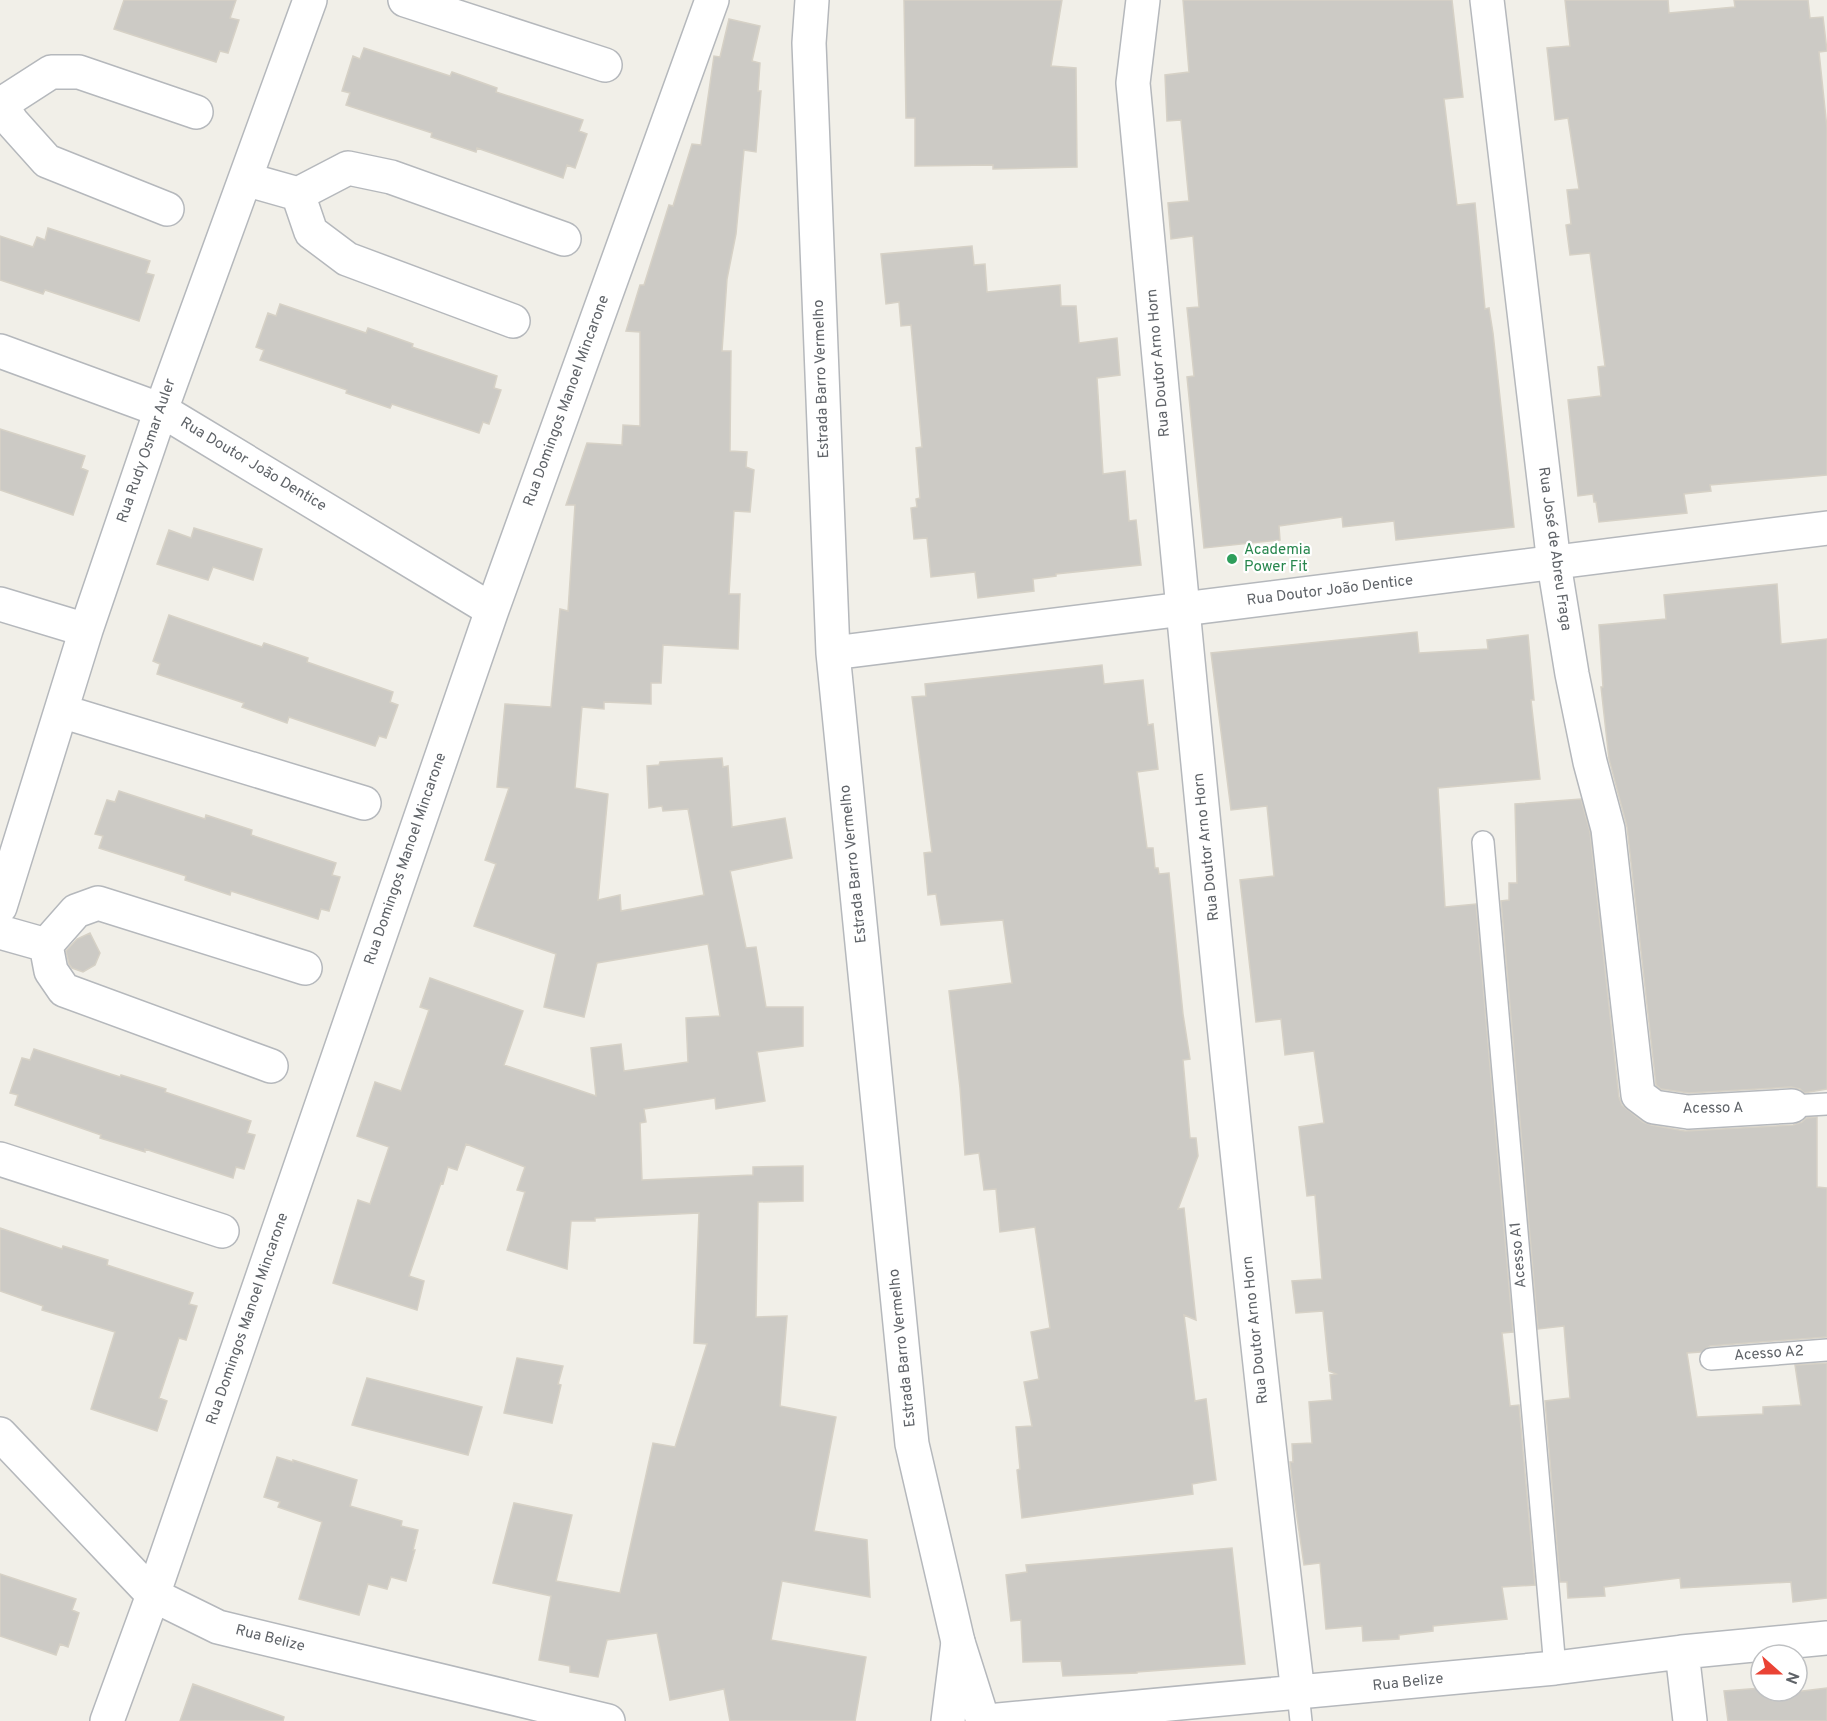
<svg xmlns="http://www.w3.org/2000/svg" width="1827" height="1721" viewBox="0 0 1827 1721" font-family="Overpass,sans-serif">
<style>
.building{fill:#cccac5;stroke:#d6d1c6;stroke-width:1.5}
.lines{fill:none;stroke-linecap:round;stroke-linejoin:round}
.service-casing{stroke:#b5b8bc;stroke-width:24}
.minor-casing{stroke:#b5b8bc;stroke-width:36}
.tertiary-casing{stroke:#b5b8bc;stroke-width:36}
.service{stroke:#fff;stroke-width:21}
.minor{stroke:#fff;stroke-width:33}
.tertiary{stroke:#fff;stroke-width:33}
.leisure-dot{fill:#2e9e5b;stroke:#fff;stroke-width:2}
.labels{text-anchor:middle;dominant-baseline:central;stroke-width:4.5;stroke-linejoin:round;paint-order:stroke}
.street-label{font-size:15px;fill:#5f6368;stroke:#fff}
.leisure-label{font-size:15px;fill:#27864d;stroke:#fff;text-anchor:start}
</style>
<rect width="100%" height="100%" fill="#f1efe8"/>
<path class="building" d="M 124,0 L 236,0 L 230,18 L 239,20 L 228,53 L 220,51 L 216,62 L 114,29 Z
M 904,0 L 1062,0 L 1051,66 L 1076,68 L 1077,167 L 993,169 L 993,165 L 915,166 L 915,118 L 906,118 Z
M 1183,0 L 1452,0 L 1463,97 L 1444,99 L 1457,205 L 1475,203 L 1485,309 L 1489,308 L 1493,333 L 1514,527 L 1396,540 L 1394,521 L 1343,527 L 1342,517 L 1279,526 L 1280,540 L 1204,548 L 1187,377 L 1194,376 L 1187,308 L 1199,307 L 1193,236 L 1171,239 L 1168,203 L 1189,201 L 1181,120 L 1167,121 L 1165,75 L 1189,72 Z
M 1565,0 L 1668,0 L 1669,13 L 1735,7 L 1734,0 L 1808,0 L 1810,18 L 1823,17 L 1827,51 L 1819,52 L 1827,128 L 1827,475 L 1710,485 L 1711,491 L 1684,494 L 1687,513 L 1599,522 L 1596,502 L 1594,502 L 1593,494 L 1578,496 L 1568,400 L 1601,396 L 1598,367 L 1605,366 L 1590,253 L 1570,255 L 1566,225 L 1571,224 L 1567,190 L 1579,189 L 1568,118 L 1555,120 L 1547,48 L 1570,46 Z
M 729,19 L 760,26 L 752,61 L 760,63 L 758,91 L 761,91 L 756,152 L 744,150 L 736,234 L 727,279 L 722,351 L 731,351 L 730,451 L 747,452 L 746,467 L 754,470 L 750,512 L 734,511 L 729,594 L 740,594 L 738,649 L 663,645 L 661,683 L 651,683 L 651,704 L 604,702 L 604,709 L 582,707 L 575,788 L 608,794 L 598,900 L 620,895 L 621,911 L 704,895 L 688,809 L 663,811 L 662,806 L 649,808 L 647,766 L 659,765 L 660,762 L 722,758 L 723,767 L 728,766 L 732,827 L 785,818 L 792,858 L 730,871 L 746,948 L 756,947 L 766,1007 L 803,1007 L 803,1046 L 757,1052 L 765,1101 L 716,1109 L 715,1098 L 644,1109 L 646,1122 L 640,1123 L 642,1180 L 753,1175 L 753,1167 L 803,1166 L 803,1201 L 758,1202 L 756,1317 L 787,1316 L 780,1406 L 836,1417 L 814,1531 L 867,1540 L 870,1597 L 782,1581 L 771,1640 L 866,1657 L 855,1721 L 730,1721 L 724,1689 L 670,1700 L 657,1633 L 607,1640 L 598,1677 L 570,1672 L 570,1666 L 539,1660 L 551,1596 L 493,1583 L 514,1503 L 572,1515 L 556,1581 L 620,1593 L 653,1443 L 675,1447 L 707,1344 L 694,1343 L 699,1213 L 595,1218 L 595,1221 L 571,1221 L 567,1269 L 507,1250 L 525,1192 L 517,1190 L 525,1167 L 466,1144 L 457,1170 L 448,1167 L 443,1184 L 441,1183 L 409,1276 L 424,1281 L 417,1310 L 333,1283 L 358,1200 L 370,1204 L 389,1147 L 357,1136 L 375,1082 L 401,1091 L 429,1010 L 420,1007 L 430,978 L 523,1011 L 504,1065 L 596,1096 L 591,1048 L 621,1044 L 624,1071 L 688,1062 L 686,1018 L 720,1016 L 708,944 L 597,963 L 584,1017 L 544,1007 L 556,954 L 474,926 L 496,864 L 485,860 L 509,788 L 497,787 L 505,704 L 551,707 L 560,609 L 568,611 L 575,505 L 566,505 L 587,443 L 622,445 L 623,425 L 640,426 L 640,332 L 626,331 L 640,285 L 644,285 L 669,205 L 673,206 L 692,144 L 701,145 L 714,56 L 720,57 Z
M 364,48 L 450,76 L 452,72 L 497,88 L 496,92 L 583,120 L 579,131 L 587,134 L 575,168 L 567,165 L 563,178 L 477,148 L 476,152 L 431,137 L 432,133 L 346,105 L 350,93 L 342,91 L 353,56 L 360,59 Z
M 48,228 L 150,261 L 146,273 L 154,275 L 139,321 L 45,290 L 43,294 L 0,280 L 0,236 L 33,247 L 37,237 L 45,240 Z
M 972,246 L 974,265 L 985,264 L 987,292 L 1060,285 L 1061,306 L 1076,306 L 1079,343 L 1117,338 L 1120,375 L 1097,378 L 1103,474 L 1125,471 L 1129,521 L 1136,520 L 1141,565 L 1056,574 L 1056,576 L 1033,579 L 1034,591 L 978,598 L 975,572 L 931,577 L 927,538 L 914,539 L 911,508 L 917,507 L 916,499 L 920,498 L 916,448 L 922,447 L 911,325 L 901,326 L 899,302 L 886,304 L 881,254 Z
M 280,304 L 366,333 L 368,328 L 413,344 L 412,347 L 497,376 L 494,388 L 501,390 L 489,424 L 483,422 L 479,433 L 392,404 L 390,408 L 346,393 L 347,390 L 260,360 L 264,350 L 256,347 L 268,313 L 276,316 Z
M 0,429 L 85,456 L 81,468 L 88,471 L 73,515 L 0,490 Z
M 194,528 L 262,549 L 253,580 L 213,567 L 208,580 L 157,564 L 169,530 L 191,538 Z
M 1777,584 L 1781,644 L 1827,639 L 1827,1089 L 1804,1093 L 1800,1089 L 1791,1087 L 1689,1093 L 1661,1089 L 1656,1085 L 1627,827 L 1609,759 L 1601,687 L 1603,687 L 1599,625 L 1666,619 L 1664,595 Z
M 169,615 L 262,647 L 264,643 L 308,658 L 307,662 L 393,692 L 390,702 L 398,705 L 386,738 L 379,736 L 375,746 L 289,717 L 287,723 L 242,707 L 244,703 L 157,674 L 160,664 L 153,661 Z
M 1417,632 L 1419,653 L 1488,649 L 1487,640 L 1528,635 L 1534,700 L 1531,700 L 1540,779 L 1438,788 L 1445,907 L 1476,904 L 1513,1332 L 1502,1333 L 1510,1406 L 1519,1405 L 1535,1585 L 1502,1587 L 1507,1619 L 1433,1626 L 1433,1631 L 1399,1635 L 1399,1639 L 1363,1641 L 1362,1626 L 1326,1629 L 1320,1563 L 1304,1565 L 1294,1497 L 1290,1462 L 1293,1462 L 1292,1444 L 1312,1443 L 1309,1402 L 1332,1400 L 1330,1375 L 1336,1374 L 1329,1371 L 1323,1311 L 1296,1313 L 1292,1281 L 1322,1279 L 1315,1195 L 1307,1196 L 1299,1127 L 1324,1123 L 1314,1051 L 1285,1055 L 1281,1019 L 1256,1022 L 1240,880 L 1274,876 L 1267,806 L 1231,810 L 1211,653 Z
M 1102,665 L 1104,684 L 1143,680 L 1148,725 L 1153,724 L 1158,769 L 1137,772 L 1147,848 L 1153,848 L 1155,868 L 1158,868 L 1159,874 L 1169,873 L 1183,1014 L 1190,1059 L 1183,1060 L 1190,1138 L 1196,1138 L 1198,1156 L 1178,1209 L 1184,1208 L 1196,1320 L 1184,1315 L 1195,1401 L 1206,1399 L 1216,1480 L 1192,1484 L 1193,1494 L 1022,1518 L 1017,1470 L 1020,1469 L 1016,1427 L 1032,1426 L 1024,1382 L 1039,1379 L 1031,1332 L 1050,1328 L 1035,1227 L 1000,1232 L 996,1189 L 984,1190 L 979,1153 L 965,1155 L 960,1088 L 949,991 L 1012,983 L 1003,920 L 941,925 L 936,894 L 928,895 L 924,853 L 932,852 L 912,697 L 926,696 L 925,684 Z
M 119,791 L 205,819 L 206,815 L 252,830 L 251,835 L 336,863 L 332,875 L 340,877 L 329,911 L 321,909 L 318,919 L 231,891 L 230,895 L 185,880 L 186,876 L 99,848 L 103,836 L 95,834 L 107,800 L 115,802 Z
M 1581,799 L 1590,832 L 1619,1097 L 1622,1105 L 1643,1122 L 1651,1125 L 1685,1131 L 1793,1125 L 1802,1122 L 1806,1118 L 1817,1117 L 1817,1187 L 1827,1188 L 1827,1337 L 1710,1346 L 1701,1352 L 1687,1353 L 1697,1417 L 1763,1414 L 1763,1407 L 1801,1405 L 1795,1365 L 1827,1363 L 1827,1598 L 1793,1602 L 1791,1582 L 1681,1588 L 1680,1578 L 1604,1587 L 1605,1596 L 1568,1598 L 1567,1582 L 1560,1582 L 1545,1401 L 1570,1398 L 1564,1326 L 1538,1329 L 1501,901 L 1509,900 L 1509,883 L 1517,883 L 1515,804 Z
M 90,933 L 100,953 L 95,965 L 83,972 L 72,968 L 69,964 L 66,951 L 77,939 Z
M 34,1049 L 120,1077 L 121,1075 L 166,1089 L 165,1092 L 251,1121 L 247,1133 L 255,1135 L 244,1169 L 236,1167 L 233,1178 L 145,1149 L 145,1152 L 100,1138 L 101,1135 L 15,1105 L 18,1095 L 10,1093 L 22,1058 L 30,1060 Z
M 0,1228 L 62,1249 L 63,1246 L 108,1260 L 107,1265 L 193,1293 L 189,1304 L 197,1306 L 186,1340 L 179,1338 L 159,1398 L 167,1401 L 157,1431 L 91,1409 L 115,1332 L 42,1310 L 43,1306 L 0,1291 Z
M 517,1358 L 563,1366 L 558,1384 L 561,1385 L 552,1423 L 504,1413 Z
M 367,1378 L 482,1407 L 468,1455 L 352,1425 Z
M 277,1457 L 293,1462 L 293,1460 L 357,1480 L 350,1506 L 402,1521 L 401,1526 L 418,1530 L 413,1550 L 415,1550 L 406,1581 L 391,1577 L 387,1589 L 368,1584 L 359,1615 L 299,1599 L 322,1522 L 278,1507 L 280,1502 L 264,1497 Z
M 1232,1548 L 1245,1664 L 1137,1672 L 1137,1673 L 1063,1676 L 1061,1661 L 1023,1662 L 1021,1620 L 1011,1621 L 1006,1575 L 1027,1572 L 1026,1565 Z
M 0,1574 L 76,1599 L 72,1610 L 79,1613 L 68,1647 L 60,1644 L 56,1655 L 0,1636 Z
M 193,1684 L 284,1717 L 283,1721 L 180,1721 Z
M 1761,1688 L 1761,1691 L 1794,1692 L 1827,1688 L 1827,1721 L 1728,1721 L 1724,1691 Z"/>
<g class="lines">
<g class="service-casing">
<path id="service" d="M 1483,842 L 1555,1668
M 1792,1106 L 1827,1104
M 1711,1359 L 1827,1350
M 1298,1693 L 1301,1721"/>
</g>
<g class="minor-casing">
<path id="minor" d="M 405,0 L 605,65
M 1143,0 L 1133,83 C 1184,620 1233,1158 1298,1693
M 1487,0 L 1554,564 L 1572,674 L 1590,762 L 1608,829 L 1638,1095 L 1654,1107 L 1688,1112 L 1792,1106
M 0,105 L 51,72 L 79,72 L 196,112
M 1,105 L 12,122 L 47,161 L 167,209
M 245,179 L 298,194 L 348,168 L 391,177 L 564,239
M 298,194 L 311,232 L 347,259 L 513,321
M 0,351 L 161,410 L 492,610
M 0,604 L 86,630
M 61,711 L 364,803
M 0,907 L 86,630 L 161,410 L 310,0
M 0,932 L 46,945 L 51,971 L 64,990 L 271,1066
M 46,945 L 76,911 L 98,903 L 305,968
M 0,1159 L 222,1231
M 0,1434 L 153,1595 L 218,1627 L 608,1721
M 1682,1652 L 1690,1721
M 107,1721 L 153,1595 L 492,610 L 712,0
M 948,1721 L 958,1642
M 988,1721 L 1555,1668 L 1682,1652 L 1827,1638"/>
</g>
<g class="tertiary-casing">
<path id="tertiary" d="M 812,0 L 809,43 L 833,653 L 912,1444 L 958,1642 L 983,1721
M 833,653 L 1827,528"/>
</g>
<use href="#service" class="service"/>
<use href="#minor" class="minor"/>
<use href="#tertiary" class="tertiary"/>
</g>
<circle class="leisure-dot" cx="1232" cy="559" r="6"/>
<g class="labels">
<g class="street-label">
<text transform="translate(1159 363) rotate(-95)">Rua Doutor Arno Horn</text>
<text transform="translate(822 379) rotate(-92)">Estrada Barro Vermelho</text>
<text transform="translate(567 401) rotate(-70)">Rua Domingos Manoel Mincarone</text>
<text transform="translate(147 451) rotate(-71)">Rua Rudy Osmar Auler</text>
<text transform="translate(253 465) rotate(31)">Rua Doutor João Dentice</text>
<text transform="translate(1554 549) rotate(82)">Rua José de Abreu Fraga</text>
<text transform="translate(1330 591) rotate(-7)">Rua Doutor João Dentice</text>
<text transform="translate(1207 847) rotate(-96)">Rua Doutor Arno Horn</text>
<text transform="translate(406 859) rotate(-71)">Rua Domingos Manoel Mincarone</text>
<text transform="translate(854 864) rotate(-96)">Estrada Barro Vermelho</text>
<text transform="translate(1713 1109) rotate(-1)">Acesso A</text>
<text transform="translate(1519 1255) rotate(-95)">Acesso A1</text>
<text transform="translate(248 1319) rotate(-71)">Rua Domingos Manoel Mincarone</text>
<text transform="translate(1256 1330) rotate(-96)">Rua Doutor Arno Horn</text>
<text transform="translate(903 1348) rotate(-96)">Estrada Barro Vermelho</text>
<text transform="translate(1769 1354) rotate(-4)">Acesso A2</text>
<text transform="translate(270 1639) rotate(14)">Rua Belize</text>
<text transform="translate(1408 1683) rotate(-6)">Rua Belize</text>
</g>
<g class="leisure-label">
<text x="1244" y="550">Academia<tspan x="1244" dy="17">Power Fit</tspan></text>
</g>
</g>
<g transform="translate(1779 1673) rotate(111)"><circle r="28" fill="#ffffff" stroke="#bfc1c3" stroke-width="1.5"/>
<path d="M0-4.5L10 22L0 15L-10 22Z" fill="#ea4335"/>
<text y="-9" font-size="16" font-weight="bold" text-anchor="middle" fill="#5f6368">N</text>
</g>
</svg>
